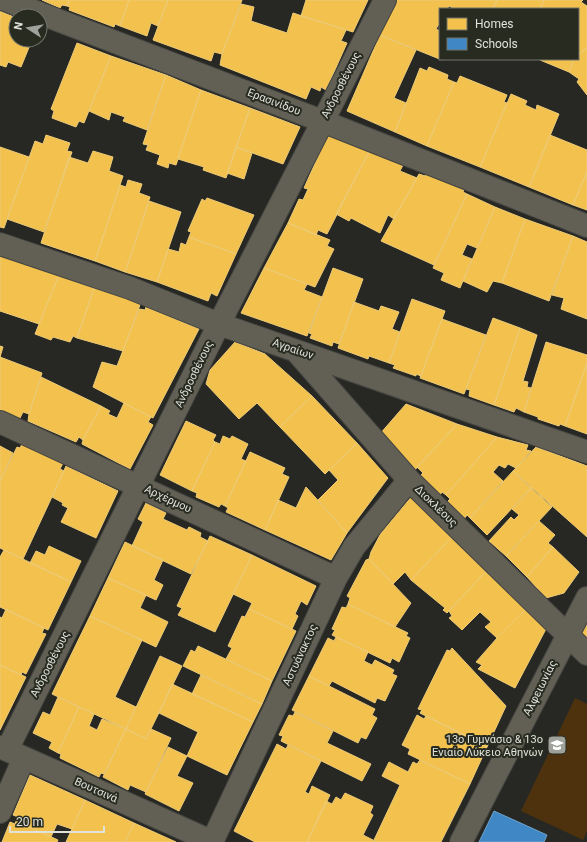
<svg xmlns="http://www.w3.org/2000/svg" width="587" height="842" viewBox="0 0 587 842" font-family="Roboto,sans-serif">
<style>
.green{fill:#4e320e}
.homes{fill:#f2c14e;stroke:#edcb78}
.schools{fill:#3f88c5;stroke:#6fa3cc}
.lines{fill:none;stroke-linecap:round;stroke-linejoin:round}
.minor-casing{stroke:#444541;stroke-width:24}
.minor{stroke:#625f54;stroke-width:22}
.labels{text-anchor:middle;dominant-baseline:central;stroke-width:4;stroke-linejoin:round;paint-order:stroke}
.street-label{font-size:11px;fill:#e0e2db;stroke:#282b20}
.poi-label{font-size:11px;fill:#e0e2db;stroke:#282b20;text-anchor:end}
</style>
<rect width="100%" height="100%" fill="#272823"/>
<path class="green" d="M 575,698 L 587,704 L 587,831 L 583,840 L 521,811 Z"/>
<path class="homes" d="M 42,0 L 69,0 L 67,6 L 62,5 L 60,8 Z
M 69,0 L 129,0 L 120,26 L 115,24 L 114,27 L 69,10 L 70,7 L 67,6 Z
M 129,0 L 168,0 L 158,26 L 151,23 L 147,36 L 120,26 Z
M 168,0 L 242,0 L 222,54 L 214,52 L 211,61 L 153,40 Z
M 306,0 L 368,0 L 353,32 L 301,16 Z
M 397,0 L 497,0 L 493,9 L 455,9 L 449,6 L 447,9 L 440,9 L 440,22 L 436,29 L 440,31 L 440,59 L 442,59 L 442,60 L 380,35 Z
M 497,0 L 544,0 L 540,9 L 493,9 Z
M 544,0 L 583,0 L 581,2 L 587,6 L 587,47 L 578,55 L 578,9 L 540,9 Z
M 241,4 L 254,7 L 251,21 L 287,33 L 293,13 L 346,30 L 341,41 L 347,43 L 326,90 L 321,87 L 320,91 L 311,87 L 306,99 L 220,65 L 222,54 Z
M 0,11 L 16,18 L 16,40 L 32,40 L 21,67 L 8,62 L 6,67 L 0,65 Z
M 380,35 L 416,50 L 394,98 L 406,103 L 395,132 L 347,111 Z
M 77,43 L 111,56 L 84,123 L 79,121 L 76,127 L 52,118 L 54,111 L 51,109 Z
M 587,47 L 587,95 L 577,82 L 579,79 L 569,72 L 574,59 L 578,59 L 578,55 Z
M 111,56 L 166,75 L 147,130 L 123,121 L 125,117 L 111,112 L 109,120 L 89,111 Z
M 541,59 L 574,59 L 569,72 L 540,60 Z
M 429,67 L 448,75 L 447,79 L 454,82 L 427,146 L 395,132 L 420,68 L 427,71 Z
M 166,75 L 201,90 L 176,165 L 169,163 L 168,168 L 157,164 L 160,155 L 146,150 L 148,145 L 143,144 Z
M 460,76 L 507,95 L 504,102 L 507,103 L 480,167 L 427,146 L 454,82 L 457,83 Z
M 201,90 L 250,108 L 226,178 L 203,170 L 204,167 L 178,159 Z
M 511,94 L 527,101 L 525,105 L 536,110 L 537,105 L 559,114 L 529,187 L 480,167 Z
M 250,108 L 300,127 L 283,164 L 236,147 Z
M 328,134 L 370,150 L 327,234 L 318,230 L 316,235 L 288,223 L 299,199 L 303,200 L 308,189 L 304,188 Z
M 46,135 L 70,143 L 67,151 L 72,152 L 44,232 L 7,219 L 35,141 L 43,144 Z
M 550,135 L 587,150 L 587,172 L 573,205 L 529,187 Z
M 0,147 L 29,157 L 4,228 L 0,227 Z
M 236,147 L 252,153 L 244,179 L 227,173 Z
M 370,150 L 403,165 L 400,171 L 417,178 L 394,219 L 388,215 L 380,233 L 351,218 L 349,221 L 336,214 Z
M 93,151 L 113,157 L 109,171 L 123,176 L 95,261 L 41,243 L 69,157 L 88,163 Z
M 587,172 L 587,210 L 573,205 Z
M 426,173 L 464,189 L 463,192 L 467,194 L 434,265 L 381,241 L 419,174 L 425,176 Z
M 128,180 L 142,184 L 139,193 L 150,197 L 125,272 L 95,261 L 120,185 L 126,187 Z
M 467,194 L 495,207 L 477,248 L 467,244 L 462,255 L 472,259 L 460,288 L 441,280 L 444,273 L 433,268 Z
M 207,198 L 254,215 L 236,254 L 189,237 L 191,232 L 188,231 L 202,199 L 205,201 Z
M 149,201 L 181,212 L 157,282 L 125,272 Z
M 495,207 L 525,219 L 502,283 L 493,281 L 487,292 L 463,281 Z
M 525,219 L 573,236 L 549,301 L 502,283 Z
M 288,223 L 330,240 L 327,246 L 334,249 L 315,287 L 264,268 Z
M 573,236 L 587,242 L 587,319 L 561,309 L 564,298 L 552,295 Z
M 189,237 L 236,254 L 217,296 L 211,293 L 208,301 L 157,282 L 168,249 L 179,252 L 181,243 L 186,245 Z
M 0,254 L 59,275 L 39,324 L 0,311 Z
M 264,268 L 307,284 L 304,290 L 322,297 L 307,336 L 241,313 Z
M 333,268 L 363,279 L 339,344 L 333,342 L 332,346 L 310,338 L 312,334 L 309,333 Z
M 59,275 L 94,288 L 77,338 L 73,336 L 70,342 L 53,337 L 51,340 L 35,334 Z
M 94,288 L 141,302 L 123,351 L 77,338 Z
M 412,299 L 445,311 L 421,376 L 416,374 L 416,376 L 393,368 L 395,365 L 389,363 Z
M 354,302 L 379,311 L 381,306 L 399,312 L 392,329 L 400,332 L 389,363 L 369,356 L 368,359 L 338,348 Z
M 146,307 L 199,329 L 153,418 L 93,387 L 102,362 L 117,366 L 139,309 L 145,310 Z
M 493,318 L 520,328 L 494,405 L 469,396 L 470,390 L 466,389 Z
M 442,319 L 486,335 L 464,394 L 420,378 Z
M 520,328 L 537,335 L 523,381 L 528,382 L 527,387 L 531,388 L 524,412 L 516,408 L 514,412 L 494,405 Z
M 235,342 L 265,354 L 312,396 L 280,427 L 257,403 L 239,419 L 206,384 L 210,370 Z
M 546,342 L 587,355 L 587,363 L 565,426 L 560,424 L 559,426 L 538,419 L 538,417 L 524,412 Z
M 0,346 L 3,347 L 0,357 Z
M 0,357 L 42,373 L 29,414 L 23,412 L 20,418 L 0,411 Z
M 587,363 L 587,434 L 565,426 Z
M 41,377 L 101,406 L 83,440 L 79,437 L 76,442 L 28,421 L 29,414 Z
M 312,396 L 357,443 L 325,474 L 280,427 Z
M 124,403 L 151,417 L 148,422 L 153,425 L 130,469 L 82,444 L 83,440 L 101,406 L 110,411 L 108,414 L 117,418 Z
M 406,404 L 457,424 L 414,471 L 379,435 Z
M 186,421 L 216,435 L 213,440 L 215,442 L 192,491 L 160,475 Z
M 457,424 L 497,437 L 446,495 L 442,492 L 440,495 L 420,476 L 423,473 L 417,467 Z
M 223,436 L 230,439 L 232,436 L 248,444 L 241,459 L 246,461 L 225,506 L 221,504 L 219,507 L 196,497 L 197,493 L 192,491 L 215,442 L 220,444 Z
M 497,437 L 528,445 L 526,450 L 531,451 L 516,468 L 508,464 L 505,468 L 499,465 L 493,472 L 503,481 L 470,518 L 467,515 L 464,519 L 447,502 L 450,499 L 446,495 Z
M 357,443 L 388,478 L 347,533 L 318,500 L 338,480 L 329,470 Z
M 22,444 L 63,463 L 60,469 L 64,471 L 23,559 L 0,548 L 0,481 L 17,447 L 20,448 Z
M 0,446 L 13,453 L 0,481 Z
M 536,447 L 587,466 L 587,537 L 513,471 Z
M 250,452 L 285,468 L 282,474 L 289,477 L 265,530 L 226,512 L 228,508 L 225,506 Z
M 66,466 L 118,491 L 96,538 L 61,522 L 68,508 L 62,505 L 63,503 L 52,497 Z
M 513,471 L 531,488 L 487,535 L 470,518 Z
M 306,487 L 347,533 L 331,560 L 265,530 L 278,500 L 296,508 Z
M 531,488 L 552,507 L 506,556 L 489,541 L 511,517 L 514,520 L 519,515 L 512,509 Z
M 413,495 L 455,534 L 411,580 L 405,572 L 393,584 L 369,559 L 371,552 L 381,533 Z
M 146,503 L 166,513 L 163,519 L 187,530 L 189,527 L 201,533 L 200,537 L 208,541 L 191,574 L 132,546 L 143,522 L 138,519 Z
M 539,521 L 555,535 L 548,543 L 553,547 L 527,577 L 506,556 Z
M 455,534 L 489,568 L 447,613 L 443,610 L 445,608 L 411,580 Z
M 210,536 L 252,555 L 215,632 L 178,615 L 182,608 L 177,606 Z
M 125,542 L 163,560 L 154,580 L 163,585 L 156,600 L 108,578 Z
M 49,546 L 81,561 L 71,582 L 30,563 L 36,551 L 45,555 Z
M 553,547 L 579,572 L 564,593 L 546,598 L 527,577 Z
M 4,550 L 71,582 L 48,630 L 0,607 L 0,557 Z
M 252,555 L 316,586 L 307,605 L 301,601 L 295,614 L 298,616 L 292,629 L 249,609 L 252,603 L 233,594 Z
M 369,559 L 411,603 L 395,627 L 348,604 L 350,598 L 347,596 L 366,560 Z
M 489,568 L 527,608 L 497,638 L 485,627 L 491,622 L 480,612 L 462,630 L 449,618 L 452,616 L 449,611 Z
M 108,578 L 146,595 L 140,608 L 168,622 L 156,647 L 90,616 Z
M 348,604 L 408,633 L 406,636 L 410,638 L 399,662 L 392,658 L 390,663 L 332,635 L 335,630 L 332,629 L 342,607 L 346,608 Z
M 527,608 L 546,629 L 515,688 L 478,669 L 482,665 L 476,662 L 497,638 Z
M 6,609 L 44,628 L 42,633 L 46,634 L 26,674 L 22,672 L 21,675 L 0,665 L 0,617 L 2,618 Z
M 249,609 L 296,631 L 272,681 L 226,659 L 232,648 L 228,646 L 242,616 L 245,617 Z
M 587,612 L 587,639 L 577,630 Z
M 90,616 L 142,640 L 115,697 L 136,707 L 126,729 L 52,694 Z
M 336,637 L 368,652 L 364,661 L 372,665 L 375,660 L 394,670 L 392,674 L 397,676 L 385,701 L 377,698 L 375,703 L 332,681 L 329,686 L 309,676 L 328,638 L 334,641 Z
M 198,646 L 272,681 L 262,704 L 183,666 L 191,650 L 195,652 Z
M 452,648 L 506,706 L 487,747 L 420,713 L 422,710 L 418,709 L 447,650 L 450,651 Z
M 160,656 L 182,666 L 146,739 L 126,729 Z
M 0,665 L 26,677 L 0,730 Z
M 201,675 L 262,704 L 253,722 L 192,694 Z
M 309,676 L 375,709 L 372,715 L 377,718 L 366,739 L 361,737 L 358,743 L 292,710 Z
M 172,684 L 253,722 L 227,775 L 187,756 L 198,732 L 159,713 Z
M 58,697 L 79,707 L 58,753 L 49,748 L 52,742 L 33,733 L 43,712 L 50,715 Z
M 79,707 L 94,714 L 89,726 L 97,730 L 102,719 L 126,729 L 104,774 L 101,773 L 99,777 L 60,758 L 61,754 L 58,753 Z
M 295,712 L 333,731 L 327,743 L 371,764 L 362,781 L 281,741 L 283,736 L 279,735 L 289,715 L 293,716 Z
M 417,715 L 424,719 L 426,716 L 465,735 L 462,740 L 473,746 L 476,741 L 487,747 L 470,784 L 408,754 L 410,749 L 402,745 Z
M 126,729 L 146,739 L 151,729 L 171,738 L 146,792 L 130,785 L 128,790 L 103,777 Z
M 277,744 L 286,749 L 288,745 L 321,761 L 305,792 L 309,794 L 312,786 L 330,795 L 307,842 L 255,842 L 234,831 Z
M 168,747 L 187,756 L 177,776 L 193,783 L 179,811 L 145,794 Z
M 420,760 L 470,784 L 441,842 L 377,842 L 374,840 L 400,785 L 382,776 L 389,762 L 408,772 L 413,762 L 417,764 Z
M 30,775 L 85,800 L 72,829 L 57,824 L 51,837 L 16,821 L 18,817 L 13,815 Z
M 345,793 L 373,806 L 370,813 L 373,815 L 363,835 L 377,842 L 307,842 L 326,801 L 332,804 L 336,797 L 341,800 Z
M 85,800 L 134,823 L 125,842 L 66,842 Z
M 16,821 L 58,840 L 57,842 L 2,842 L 10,822 L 15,824 Z
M 134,823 L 176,842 L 125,842 Z"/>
<path class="schools" d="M 494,811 L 547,835 L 544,842 L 479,842 Z"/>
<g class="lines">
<g class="minor-casing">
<path id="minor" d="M 5,0 L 322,121 L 587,226
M 0,244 L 130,288 L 219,324 L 587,452
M 296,351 L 409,480 L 587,654
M 0,422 L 336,578
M 0,747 L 213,842
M 7,750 L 219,324 L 385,0
M 0,812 L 24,758
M 212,842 L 336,578 L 354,547 L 409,480
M 461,842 L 587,598"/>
</g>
<use href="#minor" class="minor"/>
</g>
<defs>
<g id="school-square" transform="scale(1)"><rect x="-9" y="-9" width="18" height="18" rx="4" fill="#9fa19b" stroke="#282b20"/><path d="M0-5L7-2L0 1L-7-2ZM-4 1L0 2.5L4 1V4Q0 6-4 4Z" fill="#fff"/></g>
</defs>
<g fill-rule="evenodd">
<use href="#school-square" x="557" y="745"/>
</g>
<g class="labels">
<g class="street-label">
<text transform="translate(341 85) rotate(-63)">Ανδροσθένους</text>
<text transform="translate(274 102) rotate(21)">Ερασινίδου</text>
<text transform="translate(293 349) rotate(19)">Αγραίων</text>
<text transform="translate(194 374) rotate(-64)">Ανδροσθένους</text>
<text transform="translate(168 499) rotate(25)">Αρχέρμου</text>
<text transform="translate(436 506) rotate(44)">Διοκλέους</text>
<text transform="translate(300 655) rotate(-65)">Αστυάνακτος</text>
<text transform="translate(50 664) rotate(-63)">Ανδροσθένους</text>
<text transform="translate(540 688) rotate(-63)">Αλφειωνίας</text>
<text transform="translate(96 790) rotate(24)">Βουτσινά</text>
</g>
<g class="poi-label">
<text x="543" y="739">13ο Γυμνάσιο &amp; 13ο<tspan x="543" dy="13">Ενιαίο Λύκειο Αθηνών</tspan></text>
</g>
</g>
<rect x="439" y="8" width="140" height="52" fill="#282b20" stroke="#72746b"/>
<rect x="447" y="18" width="20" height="12" fill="#f2c14e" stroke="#72746b"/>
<text x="475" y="28" font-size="12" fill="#e0e2db">Homes</text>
<rect x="447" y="38" width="20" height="12" fill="#3f88c5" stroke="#72746b"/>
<text x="475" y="48" font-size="12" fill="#e0e2db">Schools</text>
<g transform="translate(28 28) rotate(282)"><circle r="19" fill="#282b20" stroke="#72746b"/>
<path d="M0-3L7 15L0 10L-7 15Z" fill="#9fa19b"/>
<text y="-6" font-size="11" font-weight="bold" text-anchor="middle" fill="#e0e2db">N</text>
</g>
<path d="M10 826v6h94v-6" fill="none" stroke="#e0e2db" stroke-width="2"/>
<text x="16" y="826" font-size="12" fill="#e0e2db" stroke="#282b20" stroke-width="3" paint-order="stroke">20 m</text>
</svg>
